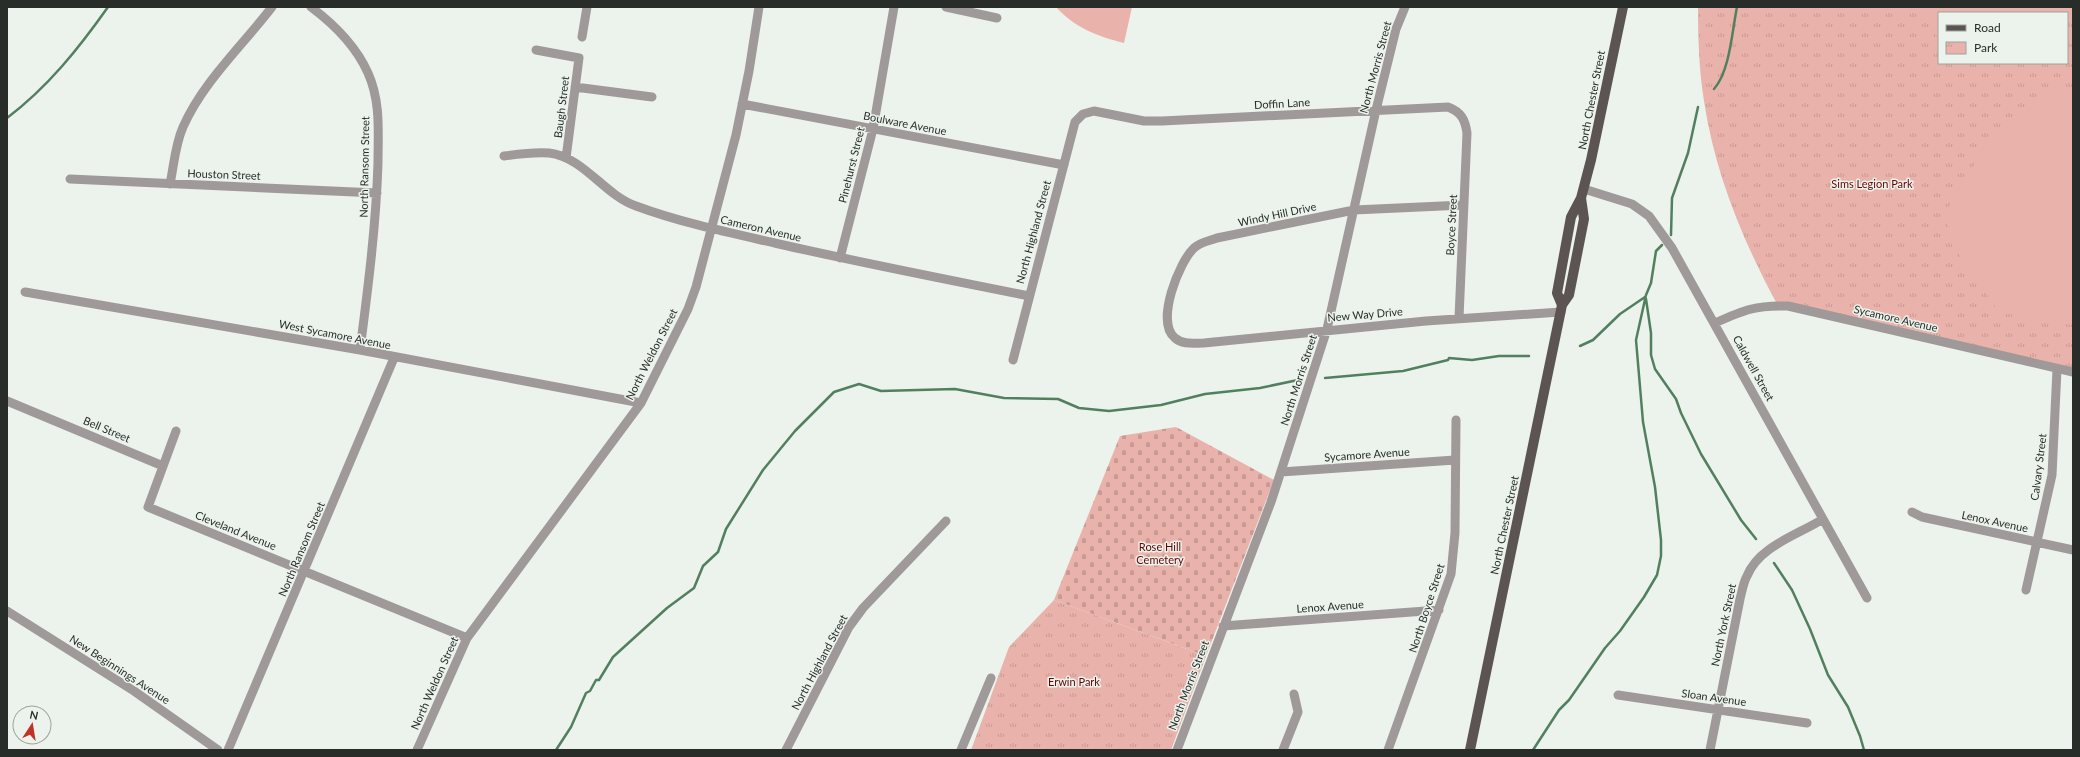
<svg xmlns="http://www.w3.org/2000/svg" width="2080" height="757" viewBox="0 0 2080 757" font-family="Lato,sans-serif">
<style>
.cemetery{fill:url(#cemetery-stones)}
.park{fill:url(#park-tufts);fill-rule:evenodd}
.pitch{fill:#e9b3ab}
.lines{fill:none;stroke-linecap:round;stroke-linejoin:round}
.stream{stroke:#52805f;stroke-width:2.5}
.minor{stroke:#9f9a99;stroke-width:9}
.major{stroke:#5c5453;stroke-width:10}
.labels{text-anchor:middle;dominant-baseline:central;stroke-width:3;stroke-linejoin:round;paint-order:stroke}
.street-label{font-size:11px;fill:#292d2a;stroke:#ebf3ec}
.park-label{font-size:11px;fill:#640403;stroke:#ebf3ec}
</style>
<defs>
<pattern id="cemetery-stones" width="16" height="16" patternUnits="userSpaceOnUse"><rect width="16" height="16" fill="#e9b3ab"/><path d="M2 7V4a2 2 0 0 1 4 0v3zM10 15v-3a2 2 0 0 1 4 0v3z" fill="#c89a93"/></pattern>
<pattern id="park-tufts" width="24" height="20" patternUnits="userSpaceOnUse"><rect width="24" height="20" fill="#e9b3ab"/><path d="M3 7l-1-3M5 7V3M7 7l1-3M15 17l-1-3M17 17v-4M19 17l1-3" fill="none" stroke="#c89a93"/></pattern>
</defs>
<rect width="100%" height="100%" fill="#ebf3ec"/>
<path class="cemetery" d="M 1176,427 L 1274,480 L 1206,656 L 1054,600 L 1120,436 Z"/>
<path class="park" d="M 1698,7 L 2073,7 L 2073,372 L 1778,306 C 1743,241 1715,174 1704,101 C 1699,70 1698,39 1698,7 ZM 1939,13 L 2067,13 L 2067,63 L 1939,63 Z
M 1054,600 L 1206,656 L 1171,750 L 971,750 L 1009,647 Z"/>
<path class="pitch" d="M 1056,7 L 1132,7 L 1124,43 C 1097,36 1075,28 1056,7 Z
M 1920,7 L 2008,7 L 2011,13 L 1939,13 L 1939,39 L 1931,28 Z
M 2069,87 L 2073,87 L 2073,325 L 1999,312 L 1949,240 L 1947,210 L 1992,136 L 2045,96 Z"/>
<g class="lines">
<path class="stream" d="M 1714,89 C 1730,71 1732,31 1737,7
M 7,118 C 48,87 79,48 108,7
M 1671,235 L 1672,198 L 1688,153 L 1698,107
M 1646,299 L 1651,333 L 1651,355 L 1655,369 L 1676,399 L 1681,413 L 1701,454 L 1741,520 L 1756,539
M 1580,346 L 1593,340 L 1620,314 L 1645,297
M 1325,378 L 1403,371 L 1448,360 L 1449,358 L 1472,360 L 1499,356 L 1529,356
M 1774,563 L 1792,590 L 1810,629 L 1828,675 L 1848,707 L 1860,736 L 1864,750
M 556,750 L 571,727 L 586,693 L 590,691 L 596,680 L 599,680 L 613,657 L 667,608 L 694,588 L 703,566 L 718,552 L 726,529 L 763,470 L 795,431 L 834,392 L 859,384 L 881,391 L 955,389 L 1004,398 L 1058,399 L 1079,408 L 1109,411 L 1161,405 L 1205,394 L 1260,388 L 1298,380
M 1533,750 L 1559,710 L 1569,700 L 1605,648 L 1620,631 L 1644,597 L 1657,575 L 1661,556 L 1661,540 L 1655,487 L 1643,422 L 1636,340 L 1646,295 L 1651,283 L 1656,251 L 1662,245"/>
<path class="minor" d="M 311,7 C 335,25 356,46 368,73 C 381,102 378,132 378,163 C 376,226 368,288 360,350
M 946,7 L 997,18
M 582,37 L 587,7
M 536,50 L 579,58 L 566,158
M 575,87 L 652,97
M 742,104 L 1064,165
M 504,156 C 518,154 534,152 549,153 C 584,157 604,195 636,206 C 682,223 731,233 779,244 C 862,263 945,279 1029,296
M 70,179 L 377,193
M 170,184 C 174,165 175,145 183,127 C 203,82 242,46 272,7
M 1584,189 L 1632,204 L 1649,216 L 1672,248 L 1867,598
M 1464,205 L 1354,210 L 1217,238 C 1209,241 1200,242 1194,248 C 1179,262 1155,322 1175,338 C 1183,345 1193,343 1204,343 L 1426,321 L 1561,312
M 840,258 L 873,129 L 894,7
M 25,292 L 360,350 L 641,403
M 1715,323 C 1744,310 1756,305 1788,306 L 2073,372
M 1013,360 L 1075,122 L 1083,114 L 1094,111 L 1144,121 L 1162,121 L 1448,107 C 1461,112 1465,119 1467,133 L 1459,318
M 7,401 L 163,466
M 176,431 L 148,507 L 467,638
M 1281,472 L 1455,460
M 1912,512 L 1922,517 L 2073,550
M 2026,590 L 2052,475 L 2057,369
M 7,611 L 134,691 L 218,750
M 1223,626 L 1439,610
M 1618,695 L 1807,723
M 228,750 L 394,358
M 417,750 L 467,638 L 641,403 L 688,309 L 696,287 L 736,135 L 749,71 L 759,7
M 786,750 L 849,627 L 863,608 L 946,521
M 961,750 L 991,678
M 1177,750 L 1271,502 L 1327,329 L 1376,110 L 1396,29 L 1405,7
M 1283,750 L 1298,712 L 1294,694
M 1388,750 L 1451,574 L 1455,533 L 1456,420
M 1710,750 L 1740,599 C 1742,592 1743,583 1747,576 C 1759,546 1798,535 1823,519"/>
<path class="major" d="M 1562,305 L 1557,293 L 1571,217 L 1581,198 L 1591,160 L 1623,7
M 1470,750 L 1562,305 L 1569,295 L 1584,219 L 1581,198"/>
</g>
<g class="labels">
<g class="street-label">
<text transform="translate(1375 67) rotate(-75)">North Morris Street</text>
<text transform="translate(1591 100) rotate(-79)">North Chester Street</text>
<text transform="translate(1282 103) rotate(-3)">Doffin Lane</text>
<text transform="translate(561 107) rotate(-83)">Baugh Street</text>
<text transform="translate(905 123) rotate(11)">Boulware Avenue</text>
<text transform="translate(851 165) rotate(-76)">Pinehurst Street</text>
<text transform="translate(364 167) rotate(-89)">North Ransom Street</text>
<text transform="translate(224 174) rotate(2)">Houston Street</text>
<text transform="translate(1277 214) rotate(-12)">Windy Hill Drive</text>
<text transform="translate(1451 225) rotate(-87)">Boyce Street</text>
<text transform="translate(761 228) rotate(13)">Cameron Avenue</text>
<text transform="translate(1033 232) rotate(-75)">North Highland Street</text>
<text transform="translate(1365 314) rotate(-5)">New Way Drive</text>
<text transform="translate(1896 318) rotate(13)">Sycamore Avenue</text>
<text transform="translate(335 334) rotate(11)">West Sycamore Avenue</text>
<text transform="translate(651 354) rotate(-63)">North Weldon Street</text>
<text transform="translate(1754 368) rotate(61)">Caldwell Street</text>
<text transform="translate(1298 380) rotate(-72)">North Morris Street</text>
<text transform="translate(107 429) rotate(23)">Bell Street</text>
<text transform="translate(1367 454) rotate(-4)">Sycamore Avenue</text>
<text transform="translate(2038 467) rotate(-83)">Calvary Street</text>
<text transform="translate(1995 521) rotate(12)">Lenox Avenue</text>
<text transform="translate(1504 525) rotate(-78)">North Chester Street</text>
<text transform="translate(236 530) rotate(22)">Cleveland Avenue</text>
<text transform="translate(301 549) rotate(-67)">North Ransom Street</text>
<text transform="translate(1330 606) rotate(-4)">Lenox Avenue</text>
<text transform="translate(1426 608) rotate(-72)">North Boyce Street</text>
<text transform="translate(1723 625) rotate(-78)">North York Street</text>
<text transform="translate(819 662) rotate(-62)">North Highland Street</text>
<text transform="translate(120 669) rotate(33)">New Beginnings Avenue</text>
<text transform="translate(434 683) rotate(-66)">North Weldon Street</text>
<text transform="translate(1188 685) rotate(-69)">North Morris Street</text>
<text transform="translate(1714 697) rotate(8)">Sloan Avenue</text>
</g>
<g class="park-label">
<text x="1872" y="183">Sims Legion Park</text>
<text x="1160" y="546">Rose Hill<tspan x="1160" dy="13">Cemetery</tspan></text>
<text x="1074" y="681">Erwin Park</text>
</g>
</g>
<rect width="2080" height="757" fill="none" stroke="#292d2a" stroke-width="16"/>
<rect x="1938" y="12" width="130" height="52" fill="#ebf3ec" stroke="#9da49e"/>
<rect x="1946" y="25" width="20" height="6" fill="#5c5453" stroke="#9da49e"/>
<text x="1974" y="32" font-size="12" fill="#292d2a">Road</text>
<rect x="1946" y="42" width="20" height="12" fill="url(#park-tufts)" stroke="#9da49e"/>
<text x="1974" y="52" font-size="12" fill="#292d2a">Park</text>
<g transform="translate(32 725) rotate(12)"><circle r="19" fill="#ebf3ec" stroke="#9da49e"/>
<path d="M0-3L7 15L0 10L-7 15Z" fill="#c03328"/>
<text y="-6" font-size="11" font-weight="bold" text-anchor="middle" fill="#292d2a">N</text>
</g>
</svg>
